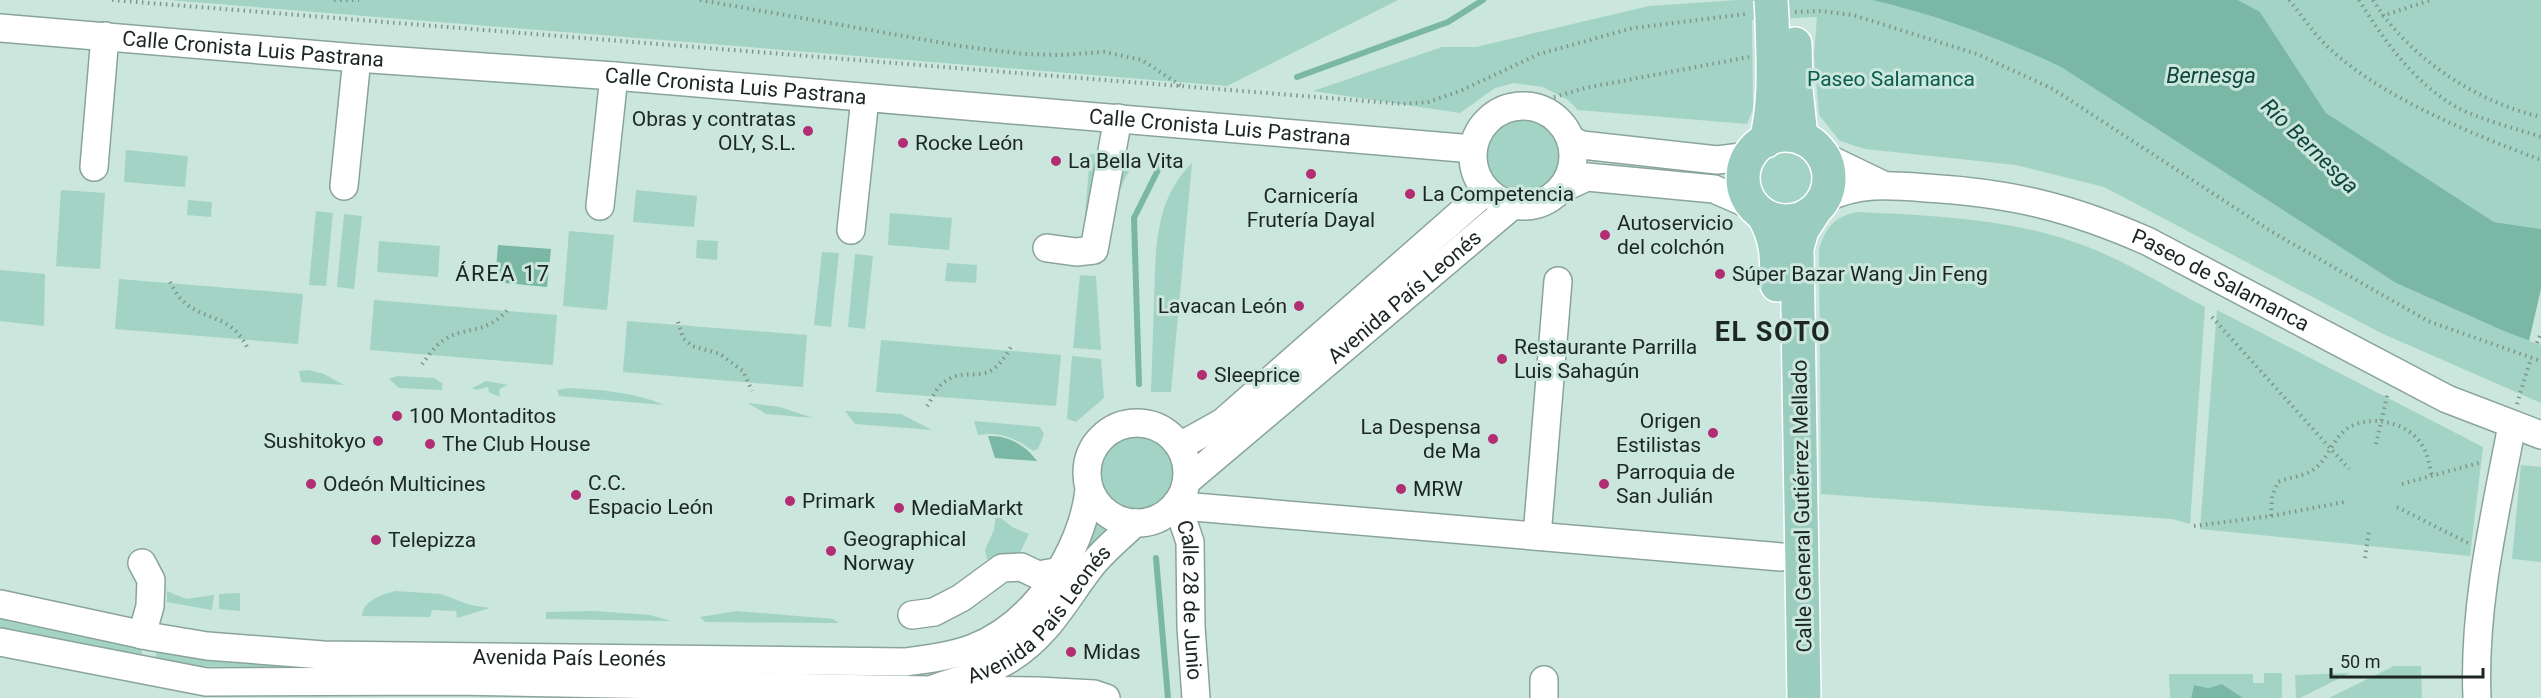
<svg xmlns="http://www.w3.org/2000/svg" width="2541" height="698" viewBox="0 0 2541 698" font-family="Roboto,sans-serif">
<style>
.green{fill:#a3d3c4}
.water{fill:#7ab7a5}
.pier{fill:#cae6dd}
.lines{fill:none;stroke-linecap:round;stroke-linejoin:round}
.stream{stroke:#7ab7a5;stroke-width:6}
.minor-casing{stroke:#8aa49b;stroke-width:30}
.major-casing{stroke:#fff;stroke-width:36}
.path{stroke:#80948d;stroke-width:4;stroke-dasharray:1.5 4.5;stroke-linecap:butt}
.minor{stroke:#fff;stroke-width:27}
.major{stroke:#9acdbf;stroke-width:33}
.major-bridge-casing{stroke:#fff;stroke-width:36;stroke-linecap:butt}
.major-bridge{stroke:#9acdbf;stroke-width:33}
.poi-dot{fill:#b22d72;stroke:#cae6dd;stroke-width:2}
.labels{text-anchor:middle;dominant-baseline:central;stroke-width:6;stroke-linejoin:round;paint-order:stroke}
.street-label{font-size:21px;fill:#1c2623;stroke:#cae6dd}
.park-label{font-size:21px;fill:#095d4c;stroke:#cae6dd}
.poi-label{font-size:21px;fill:#1c2623;stroke:#cae6dd;text-anchor:start}
.water-label{font-size:22px;font-style:italic;fill:#104539;stroke:#cae6dd}
.neighbourhood-label{font-size:22px;letter-spacing:1.5px;fill:#1c2623;stroke:#cae6dd}
.district-label{font-size:27px;font-weight:bold;letter-spacing:1.5px;fill:#1c2623;stroke:#cae6dd}
</style>
<rect width="100%" height="100%" fill="#cae6dd"/>
<path class="green" d="M 169,0 L 1398,0 L 1227,86 Z
M 1738,0 L 1872,0 L 1916,10 L 1959,24 L 2013,45 L 2061,67 L 2396,283 L 2506,332 L 2541,345 L 2541,403 L 2381,333 L 2104,187 L 2016,165 L 1865,149 L 1840,141 L 1819,115 L 1814,56 L 1817,17 L 1752,20 L 1753,109 L 1747,124 L 1578,110 L 1568,100 L 1543,87 L 1514,83 L 1495,88 L 1460,113 L 1313,91 L 1442,47 L 1476,47 L 1649,6 Z
M 2238,0 L 2541,0 L 2541,229 L 2494,222 L 2326,113 L 2260,12 Z
M1482 156a41 41 0 1 1 82 0a41 41 0 1 1-82 0Z
M1755 178a31 31 0 1 1 62 0a31 31 0 1 1-62 0Z
M 126,150 L 188,156 L 185,187 L 124,182 Z
M 1090,154 L 1105,155 L 1083,241 Z
M 1124,155 L 1139,156 L 1125,178 L 1113,207 Z
M 1192,163 L 1171,392 L 1151,392 C 1152,362 1153,331 1154,300 C 1156,250 1154,200 1192,163 Z
M 61,190 L 105,193 L 100,269 L 56,266 Z
M 636,190 L 697,196 L 694,227 L 633,222 Z
M 188,200 L 212,202 L 211,217 L 187,215 Z
M 316,211 L 333,213 L 326,286 L 309,285 Z
M 1857,212 C 1926,215 1999,218 2065,239 C 2115,254 2159,283 2205,307 L 2190,524 L 2172,519 L 1821,494 L 1819,249 C 1826,227 1834,217 1857,212 Z
M 890,213 L 952,218 L 949,250 L 888,245 Z
M 344,214 L 362,216 L 354,289 L 337,287 Z
M 569,231 L 614,235 L 607,310 L 563,306 Z
M 697,240 L 718,241 L 717,260 L 696,258 Z
M 379,241 L 440,246 L 438,277 L 377,272 Z
M 822,252 L 839,253 L 831,327 L 814,325 Z
M 855,254 L 873,256 L 865,329 L 848,327 Z
M 947,263 L 977,265 L 976,283 L 945,281 Z
M 0,270 L 45,274 L 44,326 L 0,321 Z
M 1080,275 L 1096,276 L 1101,350 L 1073,348 Z
M 119,279 L 303,294 L 298,344 L 115,329 Z
M 374,300 L 557,315 L 553,365 L 370,350 Z
M 2217,310 L 2483,447 L 2470,556 L 2200,529 Z
M 627,321 L 807,335 L 803,387 L 623,372 Z
M 881,340 L 1061,355 L 1056,406 L 876,392 Z
M 1072,356 L 1101,359 L 1104,398 L 1076,422 L 1067,419 Z
M 309,370 L 324,374 L 344,385 L 301,382 L 299,371 Z
M 397,376 L 434,378 L 442,383 L 442,390 L 399,388 L 389,379 Z
M 486,381 L 508,385 L 499,389 L 500,397 L 489,392 L 488,387 L 476,390 L 472,388 Z
M 569,388 C 602,390 634,392 664,405 L 559,396 L 557,390 Z
M 748,403 L 780,407 L 813,418 L 766,414 Z
M 845,411 L 901,414 L 932,430 L 855,424 Z
M 974,421 L 1040,427 L 1044,434 L 1038,449 L 1033,451 C 1016,438 1000,431 978,435 Z
M1097 473a41 41 0 1 1 82 0a41 41 0 1 1-82 0Z
M 2521,465 L 2541,467 L 2541,562 L 2512,559 Z
M 996,514 L 1012,527 L 1029,534 L 1018,557 L 993,563 L 987,559 L 985,550 L 994,530 Z
M 1093,516 L 1113,529 L 1084,558 L 1079,555 Z
M 167,591 L 186,599 L 214,595 L 212,610 L 167,602 Z
M 396,591 L 441,594 L 470,605 L 490,608 L 457,618 L 456,611 L 432,610 L 430,617 L 362,616 C 363,600 383,594 396,591 Z
M 240,593 L 240,611 L 219,609 L 219,594 Z
M 594,611 L 650,615 L 671,621 L 546,619 L 546,612 Z
M 737,611 L 833,619 L 839,623 L 705,622 L 700,617 Z
M 0,615 L 143,647 L 140,660 L 0,628 Z
M 157,650 L 433,670 L 173,666 L 154,664 Z
M 2394,666 L 2421,666 L 2422,698 L 2329,698 Z
M 2264,673 L 2282,673 L 2282,698 L 2243,698 L 2222,684 L 2208,688 L 2194,685 L 2191,698 L 2170,698 L 2169,674 L 2253,674 L 2253,683 L 2264,683 Z
M 2350,673 L 2300,698 L 2296,698 L 2295,675 Z"/>
<path class="water" d="M 1872,0 L 2238,0 L 2260,12 L 2326,113 L 2494,222 L 2541,229 L 2541,345 L 2506,332 L 2396,283 L 2061,67 C 1999,38 1938,15 1872,0 Z
M 498,245 L 551,249 L 547,287 L 495,282 Z
M 988,436 C 1007,435 1026,445 1037,461 L 995,458 Z
M 2222,684 L 2243,698 L 2191,698 L 2194,685 L 2208,688 Z"/>
<path class="pier" d="M 2541,289 L 2541,345 L 2529,341 Z"/>
<g class="lines">
<path class="stream" d="M 1297,77 L 1448,22 L 1483,0
M 1139,384 L 1134,218 L 1159,168
M 1156,558 L 1168,698"/>
<g class="minor-casing">
<g id="minor">
<path id="s1" d="M 0,28 L 357,58 L 614,76 L 1473,149"/>
<circle cx="1523" cy="156" r="50"/>
<path d="M 1571,140 L 1582,145 L 1717,160 L 1750,156"/>
<path d="M 1823,156 L 1881,184"/>
<path d="M 94,167 L 105,36"/>
<path d="M 344,186 L 357,58"/>
<path d="M 1561,189 L 1587,177 L 1714,189 L 1753,206"/>
<path id="s2" d="M 1824,199 C 1859,182 1889,185 1927,188 C 2011,193 2069,207 2147,241 L 2447,399 L 2541,435"/>
<path d="M 600,206 L 614,76"/>
<path d="M 851,230 L 865,98"/>
<path d="M 1047,248 L 1076,252 L 1094,250 L 1118,118"/>
<circle cx="1137" cy="473" r="50"/>
<path d="M 1180,446 L 1223,422 L 1486,191"/>
<path id="s3" d="M 1187,481 L 1513,205"/>
<path d="M 1177,503 L 1194,507 L 1781,557"/>
<path id="s4" d="M 1177,503 L 1190,542 L 1191,627 L 1196,698"/>
<path d="M 1537,536 L 1558,281"/>
<path d="M 142,563 L 151,580 L 150,606 L 142,635"/>
<path id="s5" d="M 0,604 L 153,637 L 207,646 L 323,655 L 905,662 C 928,659 952,656 973,648 C 1033,625 1082,553 1089,490"/>
<path d="M 912,615 L 934,612 L 961,598 L 1002,568 L 1021,567 L 1038,575 L 1061,571"/>
<path id="s6" d="M 0,642 L 206,682 L 456,681 L 930,690 C 957,680 988,673 1011,658 C 1050,633 1066,598 1092,565 C 1105,549 1120,537 1135,523"/>
<path d="M 949,690 L 1037,691 L 1094,694 L 1106,698"/>
<path d="M 1544,698 L 1544,680"/>
<path d="M 2477,698 C 2473,606 2495,515 2512,425"/>
</g>
</g>
<g class="major-casing">
<path id="major" d="M 1795,44 L 1796,89 L 1801,138
M1743 178a43 43 0 1 1 86 0a43 43 0 1 1-86 0Z
M 1766,141 C 1776,101 1773,60 1772,19
M 1763,215 C 1777,238 1777,258 1777,285
M 1804,698 L 1797,248 L 1802,230 L 1815,210"/>
</g>
<path class="path" d="M 112,0 L 1403,104 L 1428,102 L 1460,91 L 1539,54 L 1633,28 L 1746,14
M 334,0 L 359,0
M 700,0 L 960,46 L 1024,54 L 1061,55 L 1104,52 L 1142,60 L 1181,86
M 2289,0 C 2300,13 2309,27 2321,40 C 2372,94 2472,134 2541,160
M 2359,0 C 2385,42 2414,83 2458,108 C 2479,119 2518,129 2541,137
M 2373,0 C 2408,57 2476,102 2541,117
M 1795,12 L 1821,11 L 1853,15 L 1977,54 L 2053,89 L 2272,232 L 2428,321 L 2541,361
M 2382,16 L 2431,0
M 1554,97 L 1585,88 L 1749,57
M 170,282 C 173,287 176,294 180,298 C 203,323 231,312 248,349
M 2212,317 L 2349,469
M 678,322 L 683,338 L 692,346 L 720,354 L 743,371 L 752,391
M 2537,343 L 2541,333
M 422,364 C 428,357 434,347 441,342 C 465,324 485,337 509,308
M 2517,404 L 2531,358
M 927,406 C 932,399 936,388 943,383 C 970,362 985,393 1011,347
M 2376,444 L 2388,392
M 2402,484 L 2482,462
M 2397,507 L 2468,543
M 2271,516 L 2272,496 L 2278,482 C 2289,477 2303,477 2313,470 C 2328,460 2332,439 2348,428 C 2371,414 2408,422 2422,445 C 2428,454 2429,465 2432,476
M 2194,526 L 2271,516 L 2344,502
M 2365,558 L 2369,531"/>
<use href="#minor" class="minor"/>
<use href="#major" class="major"/>
<g class="major-bridge-casing">
<path id="major-bridge" d="M 1771,0 L 1772,19"/>
</g>
<use href="#major-bridge" class="major-bridge"/>
</g>
<g class="poi-dot">
<circle cx="808" cy="131" r="6"/>
<circle cx="903" cy="143" r="6"/>
<circle cx="1056" cy="161" r="6"/>
<circle cx="1311" cy="174" r="6"/>
<circle cx="1410" cy="194" r="6"/>
<circle cx="1605" cy="235" r="6"/>
<circle cx="1720" cy="274" r="6"/>
<circle cx="1299" cy="306" r="6"/>
<circle cx="1502" cy="359" r="6"/>
<circle cx="1202" cy="375" r="6"/>
<circle cx="397" cy="416" r="6"/>
<circle cx="1713" cy="433" r="6"/>
<circle cx="1493" cy="439" r="6"/>
<circle cx="378" cy="441" r="6"/>
<circle cx="430" cy="444" r="6"/>
<circle cx="311" cy="484" r="6"/>
<circle cx="1604" cy="484" r="6"/>
<circle cx="1401" cy="489" r="6"/>
<circle cx="576" cy="495" r="6"/>
<circle cx="790" cy="501" r="6"/>
<circle cx="899" cy="508" r="6"/>
<circle cx="376" cy="540" r="6"/>
<circle cx="831" cy="551" r="6"/>
<circle cx="1071" cy="652" r="6"/>
</g>
<g class="labels">
<g class="street-label">
<text stroke="none"><textPath href="#s1" startOffset="254">Calle Cronista Luis Pastrana</textPath></text>
<text stroke="none"><textPath href="#s1" startOffset="738">Calle Cronista Luis Pastrana</textPath></text>
<text stroke="none"><textPath href="#s1" startOffset="1224">Calle Cronista Luis Pastrana</textPath></text>
<text stroke="none"><textPath href="#s2" startOffset="416">Paseo de Salamanca</textPath></text>
<text stroke="none"><textPath href="#s3" startOffset="285">Avenida País Leonés</textPath></text>
<text transform="translate(1802 506) rotate(-91)">Calle General Gutiérrez Mellado</text>
<text stroke="none"><textPath href="#s4" startOffset="99">Calle 28 de Junio</textPath></text>
<text stroke="none"><textPath href="#s6" startOffset="1071">Avenida País Leonés</textPath></text>
<text stroke="none"><textPath href="#s5" startOffset="574">Avenida País Leonés</textPath></text>
</g>
<g class="park-label">
<text x="1891" y="79">Paseo Salamanca</text>
</g>
<g class="poi-label">
<text x="796" y="119" text-anchor="end">Obras y contratas<tspan x="796" dy="24">OLY, S.L.</tspan></text>
<text x="915" y="143">Rocke León</text>
<text x="1068" y="161">La Bella Vita</text>
<text x="1422" y="194">La Competencia</text>
<text x="1311" y="196" text-anchor="middle">Carnicería<tspan x="1311" dy="24">Frutería Dayal</tspan></text>
<text x="1617" y="223">Autoservicio<tspan x="1617" dy="24">del colchón</tspan></text>
<text x="1732" y="274">Súper Bazar Wang Jin Feng</text>
<text x="1287" y="306" text-anchor="end">Lavacan León</text>
<text x="1514" y="347">Restaurante Parrilla<tspan x="1514" dy="24">Luis Sahagún</tspan></text>
<text x="1214" y="375">Sleeprice</text>
<text x="409" y="416">100 Montaditos</text>
<text x="1701" y="421" text-anchor="end">Origen<tspan x="1701" dy="24">Estilistas</tspan></text>
<text x="1481" y="427" text-anchor="end">La Despensa<tspan x="1481" dy="24">de Ma</tspan></text>
<text x="366" y="441" text-anchor="end">Sushitokyo</text>
<text x="442" y="444">The Club House</text>
<text x="1616" y="472">Parroquia de<tspan x="1616" dy="24">San Julián</tspan></text>
<text x="588" y="483">C.C.<tspan x="588" dy="24">Espacio León</tspan></text>
<text x="323" y="484">Odeón Multicines</text>
<text x="1413" y="489">MRW</text>
<text x="802" y="501">Primark</text>
<text x="911" y="508">MediaMarkt</text>
<text x="843" y="539">Geographical<tspan x="843" dy="24">Norway</tspan></text>
<text x="388" y="540">Telepizza</text>
<text x="1083" y="652">Midas</text>
</g>
<g class="water-label">
<text x="2211" y="75">Bernesga</text>
<text transform="translate(2310 146) rotate(44)">Río Bernesga</text>
</g>
<g class="neighbourhood-label">
<text x="503" y="273">ÁREA 17</text>
</g>
<g class="district-label">
<text x="1773" y="332">EL SOTO</text>
</g>
</g>
<path d="M2331 668v9h152v-9" fill="none" stroke="#1c2623" stroke-width="3"/>
<text x="2340" y="668" font-size="18" fill="#1c2623" stroke="#cae6dd" stroke-width="4.5" paint-order="stroke">50 m</text>
</svg>
